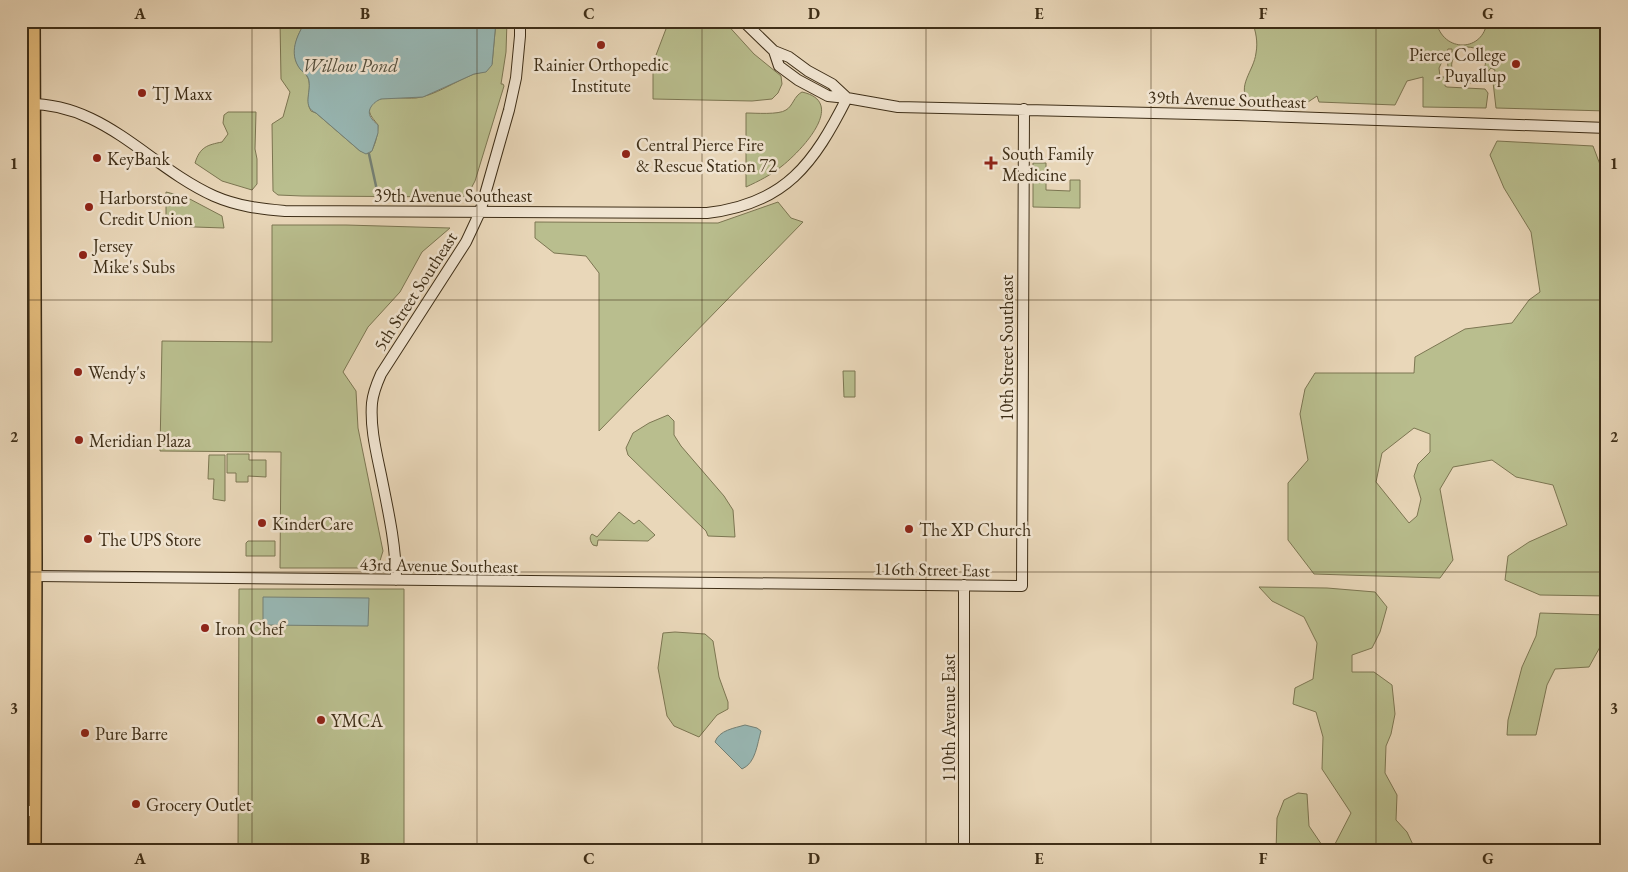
<svg xmlns="http://www.w3.org/2000/svg" width="1628" height="872" viewBox="0 0 1628 872" font-family="'EB Garamond',serif">
<style>
.green{fill:#b9be8e;stroke:#7c7652;fill-rule:evenodd}
.water{fill:#98b8b5;stroke:#748176}
.lines{fill:none;stroke-linecap:round;stroke-linejoin:round}
.stream{stroke:#748176;stroke-width:2.5}
.secondary-casing{stroke:#3e2e17;stroke-width:12}
.primary-casing{stroke:#3e2e17;stroke-width:14}
.secondary{stroke:#f1e5d2;stroke-width:10}
.primary{stroke:#e4bc7c;stroke-width:11}
.grid{fill:none;stroke:#3e2e17;stroke-width:1;stroke-opacity:0.55}
.poi-dot{fill:#8f2418;stroke:#f1e5d2;stroke-width:2}
.labels{text-anchor:middle;dominant-baseline:central;stroke-width:5;stroke-linejoin:round;paint-order:stroke}
.poi-label{font-size:18px;fill:#3e2e17;stroke:#f1e5d2;text-anchor:start}
.street-label{font-size:18px;fill:#3e2e17;stroke:#f1e5d2}
.water-label{font-size:19px;font-style:italic;fill:#54503e;stroke:#f1e5d2}
.neatline{fill:none;stroke:#3e2e17;stroke-width:2}
.grid-label{font-size:16px;text-anchor:middle;font-weight:bold;fill:#3e2e17}
</style>
<rect width="100%" height="100%" fill="#e9d7b9"/>
<filter id="stains"><feTurbulence type="fractalNoise" baseFrequency=".004" numOctaves="4"/><feColorMatrix values="0 0 0 0 .2 0 0 0 0 .09 0 0 0 0 .02 0 0 0 .5 -.17"/></filter>
<radialGradient id="worn" r=".72"><stop offset=".6" stop-color="#630" stop-opacity="0"/><stop offset="1" stop-color="#630" stop-opacity=".3"/></radialGradient>
<path class="green" d="M 280,21 L 306,21 C 297,35 289,54 300,68 C 303,73 308,75 309,81 C 311,92 305,101 311,111 L 316,113 L 360,151 L 369,154 C 375,148 378,134 378,125 C 373,118 364,111 374,102 C 381,95 405,99 416,98 C 434,96 456,81 474,74 L 483,72 L 492,64 L 496,21 L 507,21 L 506,52 L 501,84 L 503,84 L 504,86 L 475,181 L 467,196 L 462,197 L 302,196 L 278,195 L 273,191 L 272,124 L 283,117 L 290,92 L 281,79 Z
M 669,21 L 724,21 L 754,54 L 781,76 L 782,84 L 778,93 L 772,99 L 752,101 L 653,99 L 653,63 Z
M 1252,21 L 1436,21 C 1443,54 1484,52 1487,21 L 1607,21 L 1607,111 L 1496,108 L 1493,82 L 1495,70 L 1491,68 C 1487,72 1485,77 1481,80 C 1461,91 1438,70 1452,52 L 1452,49 L 1448,49 L 1439,68 L 1440,77 L 1445,77 L 1445,86 L 1447,87 L 1485,89 L 1488,93 L 1486,108 L 1423,107 L 1423,77 L 1407,81 L 1395,105 L 1319,102 L 1317,96 L 1305,104 L 1249,102 C 1236,86 1254,71 1256,53 C 1258,42 1256,32 1252,21 ZM 1467,47 C 1501,48 1482,95 1458,77 C 1445,67 1454,51 1467,47 Z
M 802,92 C 848,102 801,151 782,166 C 771,175 759,181 746,187 L 746,113 C 755,113 779,115 786,110 C 793,106 794,96 802,92 Z
M 228,112 L 256,112 L 255,149 L 257,159 L 257,184 L 252,190 L 222,181 L 195,163 C 200,147 207,145 222,142 L 228,134 L 223,123 L 224,115 Z
M 1497,141 L 1593,146 L 1604,175 L 1607,177 L 1607,596 L 1540,595 L 1505,580 L 1508,556 L 1529,542 L 1567,525 L 1553,485 L 1516,477 L 1492,460 L 1453,467 L 1440,489 L 1453,560 L 1440,578 L 1314,574 L 1288,540 L 1288,483 L 1308,460 L 1300,414 L 1305,389 L 1315,373 L 1414,373 L 1415,357 L 1465,329 L 1512,323 L 1529,300 L 1540,292 L 1531,232 L 1504,188 L 1490,155 ZM 1414,428 L 1430,434 L 1430,452 L 1418,464 L 1414,476 L 1421,499 L 1417,516 L 1409,523 L 1376,482 L 1382,453 Z
M 1033,163 L 1046,163 L 1046,190 L 1070,191 L 1070,180 L 1080,180 L 1080,208 L 1033,207 Z
M 166,192 L 186,197 L 222,216 L 224,228 L 166,226 Z
M 778,202 L 791,218 L 803,222 L 599,431 L 599,273 L 586,256 L 554,253 L 535,238 L 535,222 L 718,223 Z
M 272,225 L 346,225 L 450,228 L 422,252 L 400,292 L 368,327 L 343,372 L 356,391 L 358,428 L 383,551 L 379,564 L 375,568 L 280,568 L 281,452 L 160,451 L 162,341 L 272,342 Z
M 843,371 L 855,371 L 855,397 L 844,397 Z
M 668,415 L 674,421 L 674,435 L 681,446 L 724,496 L 733,510 L 735,537 L 708,536 L 706,531 L 628,455 L 626,448 L 633,433 L 649,423 Z
M 227,454 L 249,454 L 249,460 L 266,460 L 266,477 L 248,476 L 248,482 L 236,482 L 236,473 L 227,473 Z
M 209,455 L 225,455 L 225,501 L 213,499 L 214,479 L 208,479 Z
M 619,512 L 634,524 L 639,520 L 655,535 L 648,541 L 598,540 L 597,546 L 593,545 C 590,541 589,537 592,534 L 597,537 Z
M 248,541 L 275,541 L 275,556 L 246,556 L 246,543 Z
M 1259,587 L 1327,588 L 1375,592 L 1387,607 L 1380,632 L 1372,648 L 1352,655 L 1352,672 L 1374,672 L 1392,685 L 1395,714 L 1391,734 L 1386,746 L 1385,773 L 1397,795 L 1396,820 L 1407,832 L 1415,849 L 1413,851 L 1337,851 L 1335,844 L 1351,813 L 1322,769 L 1323,737 L 1316,712 L 1293,704 L 1295,688 L 1313,679 L 1317,643 L 1304,617 L 1272,601 Z
M 239,589 L 404,589 L 404,851 L 238,851 Z
M 1540,613 L 1607,615 L 1607,647 L 1600,647 L 1589,667 L 1555,669 L 1547,685 L 1536,735 L 1507,735 L 1508,720 L 1522,667 L 1536,636 Z
M 675,632 L 705,634 L 713,641 L 719,677 L 728,702 L 728,709 L 717,715 L 699,737 L 674,726 L 667,716 L 658,668 L 663,633 Z
M 1298,793 L 1307,794 L 1309,826 L 1326,851 L 1276,851 L 1277,818 L 1284,800 Z"/>
<path class="water" d="M 306,21 L 496,21 L 492,65 L 486,72 L 474,74 L 423,97 L 381,99 C 373,102 365,111 372,119 C 374,122 376,123 378,125 L 378,133 L 372,151 L 366,154 L 360,151 L 316,113 C 302,107 311,93 309,81 C 308,75 304,73 300,69 C 288,53 297,35 306,21 Z
M 263,597 L 369,598 L 368,626 L 263,625 Z
M 745,725 L 757,728 L 761,731 C 757,744 756,763 742,769 L 715,742 C 719,730 735,728 745,725 Z"/>
<g class="lines">
<path class="stream" d="M 369,154 L 378,195"/>
<g class="secondary-casing">
<path id="secondary" d="M 743,21 L 774,51 L 789,57 L 808,71 L 832,84 L 847,98
M 774,51 L 779,66 L 798,80 L 828,96 L 847,98 L 898,107 L 1237,115 L 1607,128
M 21,104 C 103,100 146,165 214,196 C 237,206 260,209 285,211 L 707,213 C 786,204 814,163 847,98
M 36,576 L 1022,586 L 1024,109
M 396,580 C 396,545 388,510 381,475 C 376,451 370,427 372,403 C 373,393 377,383 381,374 L 466,242 L 480,212 L 509,110 L 516,78 L 520,36 L 520,21
M 21,811 L 35,811
M 964,851 L 964,585"/>
</g>
<g class="primary-casing">
<path id="primary" d="M 34,21 L 36,562 L 35,851
M 21,68 L 29,38
M 21,137 L 30,164"/>
</g>
<use href="#secondary" class="secondary"/>
<use href="#primary" class="primary"/>
</g>
<path class="grid" d="M 252,21 L 252,851M 477,21 L 477,851M 702,21 L 702,851M 926,21 L 926,851M 1151,21 L 1151,851M 1376,21 L 1376,851M 21,300 L 1607,300M 21,572 L 1607,572"/>
<g class="poi-dot">
<circle cx="601" cy="45" r="5"/>
<circle cx="1516" cy="64" r="5"/>
<circle cx="142" cy="93" r="5"/>
<circle cx="626" cy="154" r="5"/>
<circle cx="97" cy="158" r="5"/>
<path d="M988.5 155.5h5v5h5v5h-5v5h-5v-5h-5v-5h5z"/>
<circle cx="89" cy="207" r="5"/>
<circle cx="83" cy="255" r="5"/>
<circle cx="78" cy="372" r="5"/>
<circle cx="79" cy="440" r="5"/>
<circle cx="262" cy="523" r="5"/>
<circle cx="909" cy="529" r="5"/>
<circle cx="88" cy="539" r="5"/>
<circle cx="205" cy="628" r="5"/>
<circle cx="321" cy="720" r="5"/>
<circle cx="85" cy="733" r="5"/>
<circle cx="136" cy="804" r="5"/>
</g>
<g class="labels">
<g class="poi-label">
<text x="1506" y="54" text-anchor="end">Pierce College<tspan x="1506" dy="21">- Puyallup</tspan></text>
<text x="601" y="64" text-anchor="middle">Rainier Orthopedic<tspan x="601" dy="21">Institute</tspan></text>
<text x="152" y="93">TJ Maxx</text>
<text x="636" y="144">Central Pierce Fire<tspan x="636" dy="21">&amp; Rescue Station 72</tspan></text>
<text x="1002" y="153">South Family<tspan x="1002" dy="21">Medicine</tspan></text>
<text x="107" y="158">KeyBank</text>
<text x="99" y="197">Harborstone<tspan x="99" dy="21">Credit Union</tspan></text>
<text x="93" y="245">Jersey<tspan x="93" dy="21">Mike's Subs</tspan></text>
<text x="88" y="372">Wendy's</text>
<text x="89" y="440">Meridian Plaza</text>
<text x="272" y="523">KinderCare</text>
<text x="919" y="529">The XP Church</text>
<text x="98" y="539">The UPS Store</text>
<text x="215" y="628">Iron Chef</text>
<text x="331" y="720">YMCA</text>
<text x="95" y="733">Pure Barre</text>
<text x="146" y="804">Grocery Outlet</text>
</g>
<g class="street-label">
<text transform="translate(1227 99) rotate(2)">39th Avenue Southeast</text>
<text x="453" y="195">39th Avenue Southeast</text>
<text transform="translate(415 291) rotate(-57)">5th Street Southeast</text>
<text transform="translate(1006 348) rotate(-90)">10th Street Southeast</text>
<text transform="translate(439 565) rotate(1)">43rd Avenue Southeast</text>
<text transform="translate(932 569) rotate(1)">116th Street East</text>
<text transform="translate(948 718) rotate(-90)">110th Avenue East</text>
</g>
<g class="water-label">
<text x="350" y="65">Willow Pond</text>
</g>
</g>
<rect width="1628" height="872" fill="none" stroke="#e9d7b9" stroke-width="55"/>
<rect x="28" y="28" width="1572" height="816" class="neatline"/>
<g class="grid-label">
<text x="140" y="19">A</text>
<text x="365" y="19">B</text>
<text x="589" y="19">C</text>
<text x="814" y="19">D</text>
<text x="1039" y="19">E</text>
<text x="1263" y="19">F</text>
<text x="1488" y="19">G</text>
<text x="14" y="169">1</text>
<text x="1614" y="169">1</text>
<text x="14" y="442">2</text>
<text x="1614" y="442">2</text>
<text x="14" y="714">3</text>
<text x="1614" y="714">3</text>
<text x="140" y="864">A</text>
<text x="365" y="864">B</text>
<text x="589" y="864">C</text>
<text x="814" y="864">D</text>
<text x="1039" y="864">E</text>
<text x="1263" y="864">F</text>
<text x="1488" y="864">G</text>
</g>
<rect width="100%" height="100%" filter="url(#stains)"/>
<rect width="100%" height="100%" fill="url(#worn)"/>
</svg>
